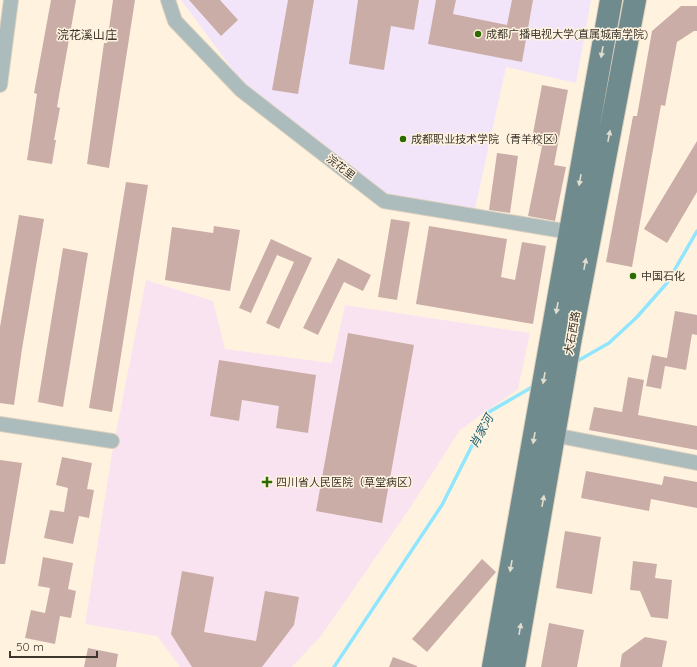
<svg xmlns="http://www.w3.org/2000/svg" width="697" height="667" viewBox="0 0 697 667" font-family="Quicksand,'Noto Sans SC',sans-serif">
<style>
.education{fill:#f3e5f9}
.medical{fill:#fae3f0}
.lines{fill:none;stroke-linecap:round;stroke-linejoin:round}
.stream{stroke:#91e6fe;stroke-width:3.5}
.building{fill:#cbada8}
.street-casing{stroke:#dcd1bf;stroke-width:16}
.primary-casing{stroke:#dcd1bf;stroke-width:24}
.street{stroke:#acbbbc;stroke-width:14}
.primary{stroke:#708b8d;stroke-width:22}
.oneway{fill:#e2decf}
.poi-dot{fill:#2c6b00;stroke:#fff3df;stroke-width:1.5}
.labels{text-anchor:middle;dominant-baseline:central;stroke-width:3;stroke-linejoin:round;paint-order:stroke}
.poi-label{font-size:11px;fill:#3c362c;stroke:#fff3df;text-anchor:start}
.street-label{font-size:11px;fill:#3c362c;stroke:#fff3df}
.neighbourhood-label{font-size:12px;fill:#3c362c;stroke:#fff3df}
.water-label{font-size:12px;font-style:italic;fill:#195e6f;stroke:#fff3df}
</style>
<rect width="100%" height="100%" fill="#fff3df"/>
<path class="education" d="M 181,0 L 591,0 L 576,83 L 506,67 L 475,209 L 387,195 L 241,81 Z"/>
<path class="medical" d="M 146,280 L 213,301 L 225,349 L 332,363 L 345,305 L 530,333 L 518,389 L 460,430 L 408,511 L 321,636 L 292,667 L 180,667 L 157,636 L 85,624 L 112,453 Z"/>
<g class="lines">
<path class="stream" d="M 574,363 L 609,343 L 637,317 L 667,283 L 697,231
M 334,667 L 442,505 L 489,412 L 534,386"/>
</g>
<path class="building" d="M 51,0 L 76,0 L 57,107 L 60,108 L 54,140 L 56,140 L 52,164 L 27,160 L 37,94 L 34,93 Z
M 113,0 L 135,0 L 109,168 L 87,164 L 104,43 L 107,43 Z
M 189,0 L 220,0 L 238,20 L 221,36 Z
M 288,0 L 314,0 L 298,94 L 272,90 Z
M 358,0 L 419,0 L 414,30 L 391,26 L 384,70 L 349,64 Z
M 436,0 L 456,0 L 453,14 L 507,25 L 512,0 L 533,0 L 522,62 L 428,44 Z
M 681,6 L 697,6 L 697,31 L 694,31 L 677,42 L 665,106 L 661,105 L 632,267 L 606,262 L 633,116 L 637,116 L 652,31 Z
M 542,85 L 568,90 L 554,165 L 566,167 L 555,221 L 528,216 L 542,146 L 531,144 Z
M 697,141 L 697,192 L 667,243 L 644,229 Z
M 497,153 L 518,156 L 510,213 L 489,210 Z
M 126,182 L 148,185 L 112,412 L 89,408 Z
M 19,215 L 44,219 L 22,349 L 14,405 L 0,403 L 0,327 Z
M 391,219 L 410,222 L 397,300 L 378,297 Z
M 214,226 L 240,230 L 230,291 L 165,280 L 172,227 L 213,233 Z
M 429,226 L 507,239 L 501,277 L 515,280 L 522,242 L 546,246 L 533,324 L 416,304 Z
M 271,239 L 312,258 L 279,329 L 266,323 L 294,262 L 277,255 L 251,313 L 239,308 Z
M 63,248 L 88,253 L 63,407 L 38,402 Z
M 338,258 L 371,275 L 363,291 L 344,282 L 318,335 L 303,328 Z
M 675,311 L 697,315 L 697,335 L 692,334 L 686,370 L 665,366 L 661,389 L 646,386 L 652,355 L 667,358 Z
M 348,333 L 414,345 L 382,523 L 316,511 Z
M 219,360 L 316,375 L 308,433 L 276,428 L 279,406 L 242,400 L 239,421 L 210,416 Z
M 628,377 L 644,380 L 638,415 L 697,426 L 697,450 L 589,430 L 594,407 L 622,412 Z
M 62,457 L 92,463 L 87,489 L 94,490 L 89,518 L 79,516 L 73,544 L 44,538 L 50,510 L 64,512 L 68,488 L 56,485 Z
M 0,460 L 22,463 L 5,564 L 0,564 Z
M 586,471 L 662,485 L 664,476 L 697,482 L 697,508 L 651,499 L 649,511 L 581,498 Z
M 565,531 L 601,537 L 592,594 L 556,588 Z
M 43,557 L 73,563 L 68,589 L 76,591 L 71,618 L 60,616 L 55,644 L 25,638 L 31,610 L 45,613 L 50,588 L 38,586 Z
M 482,559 L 496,572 L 427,652 L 412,639 Z
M 633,561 L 657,564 L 655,578 L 672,580 L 668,619 L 651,617 L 640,591 L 630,590 Z
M 182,571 L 214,577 L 204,632 L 256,641 L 265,591 L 299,597 L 294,625 L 262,667 L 192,667 L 171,634 Z
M 549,623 L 584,630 L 577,667 L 541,667 Z
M 645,637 L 667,641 L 662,667 L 620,667 L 622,654 Z
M 88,648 L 118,654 L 116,667 L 84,667 Z
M 393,657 L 417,666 L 417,667 L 389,667 Z"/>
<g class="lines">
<g class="street-casing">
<path id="street" d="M 168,0 L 175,21 L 241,90 L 384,201 L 570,232
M 0,85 L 11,0
M 0,424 L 112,441
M 554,435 L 697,463"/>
</g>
<g class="primary-casing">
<path id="primary" d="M 493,667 L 611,0
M 514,667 L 570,343 L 635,0"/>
</g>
<use href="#street" class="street"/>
<use href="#primary" class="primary"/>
</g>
<defs><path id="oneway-solid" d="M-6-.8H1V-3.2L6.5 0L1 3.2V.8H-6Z"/></defs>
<g class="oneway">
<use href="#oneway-solid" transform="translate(602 52) rotate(100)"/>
<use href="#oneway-solid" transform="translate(609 136) rotate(-79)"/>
<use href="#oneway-solid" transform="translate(580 180) rotate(100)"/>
<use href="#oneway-solid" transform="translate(585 264) rotate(-79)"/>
<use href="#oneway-solid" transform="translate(557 308) rotate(100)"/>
<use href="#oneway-solid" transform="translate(544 378) rotate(100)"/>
<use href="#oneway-solid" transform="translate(534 438) rotate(100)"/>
<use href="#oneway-solid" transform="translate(543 501) rotate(-80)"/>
<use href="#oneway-solid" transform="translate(511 566) rotate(100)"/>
<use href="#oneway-solid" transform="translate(520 629) rotate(-80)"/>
</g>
<g class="poi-dot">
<circle cx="478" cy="34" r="4"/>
<circle cx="403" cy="139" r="4"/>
<circle cx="633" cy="276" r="4"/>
<path d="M265 476h4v4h4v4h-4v4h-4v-4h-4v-4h4z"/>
</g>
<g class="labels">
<g class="poi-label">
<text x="486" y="34">成都广播电视大学(直属城南学院)</text>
<text x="411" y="139">成都职业技术学院（青羊校区）</text>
<text x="641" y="276">中国石化</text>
<text x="276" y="482">四川省人民医院（草堂病区）</text>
</g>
<g class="street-label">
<text transform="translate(341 167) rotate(38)">浣花里</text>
<text transform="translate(572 333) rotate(-80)">大石西路</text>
</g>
<g class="neighbourhood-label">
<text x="87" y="34">浣花溪山庄</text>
</g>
<g class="water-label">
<text transform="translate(481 431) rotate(-61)">肖家河</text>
</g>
</g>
<path d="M10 651v6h87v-6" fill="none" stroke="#3c362c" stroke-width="2"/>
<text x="16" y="651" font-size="12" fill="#3c362c" stroke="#fff3df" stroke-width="3" paint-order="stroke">50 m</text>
</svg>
